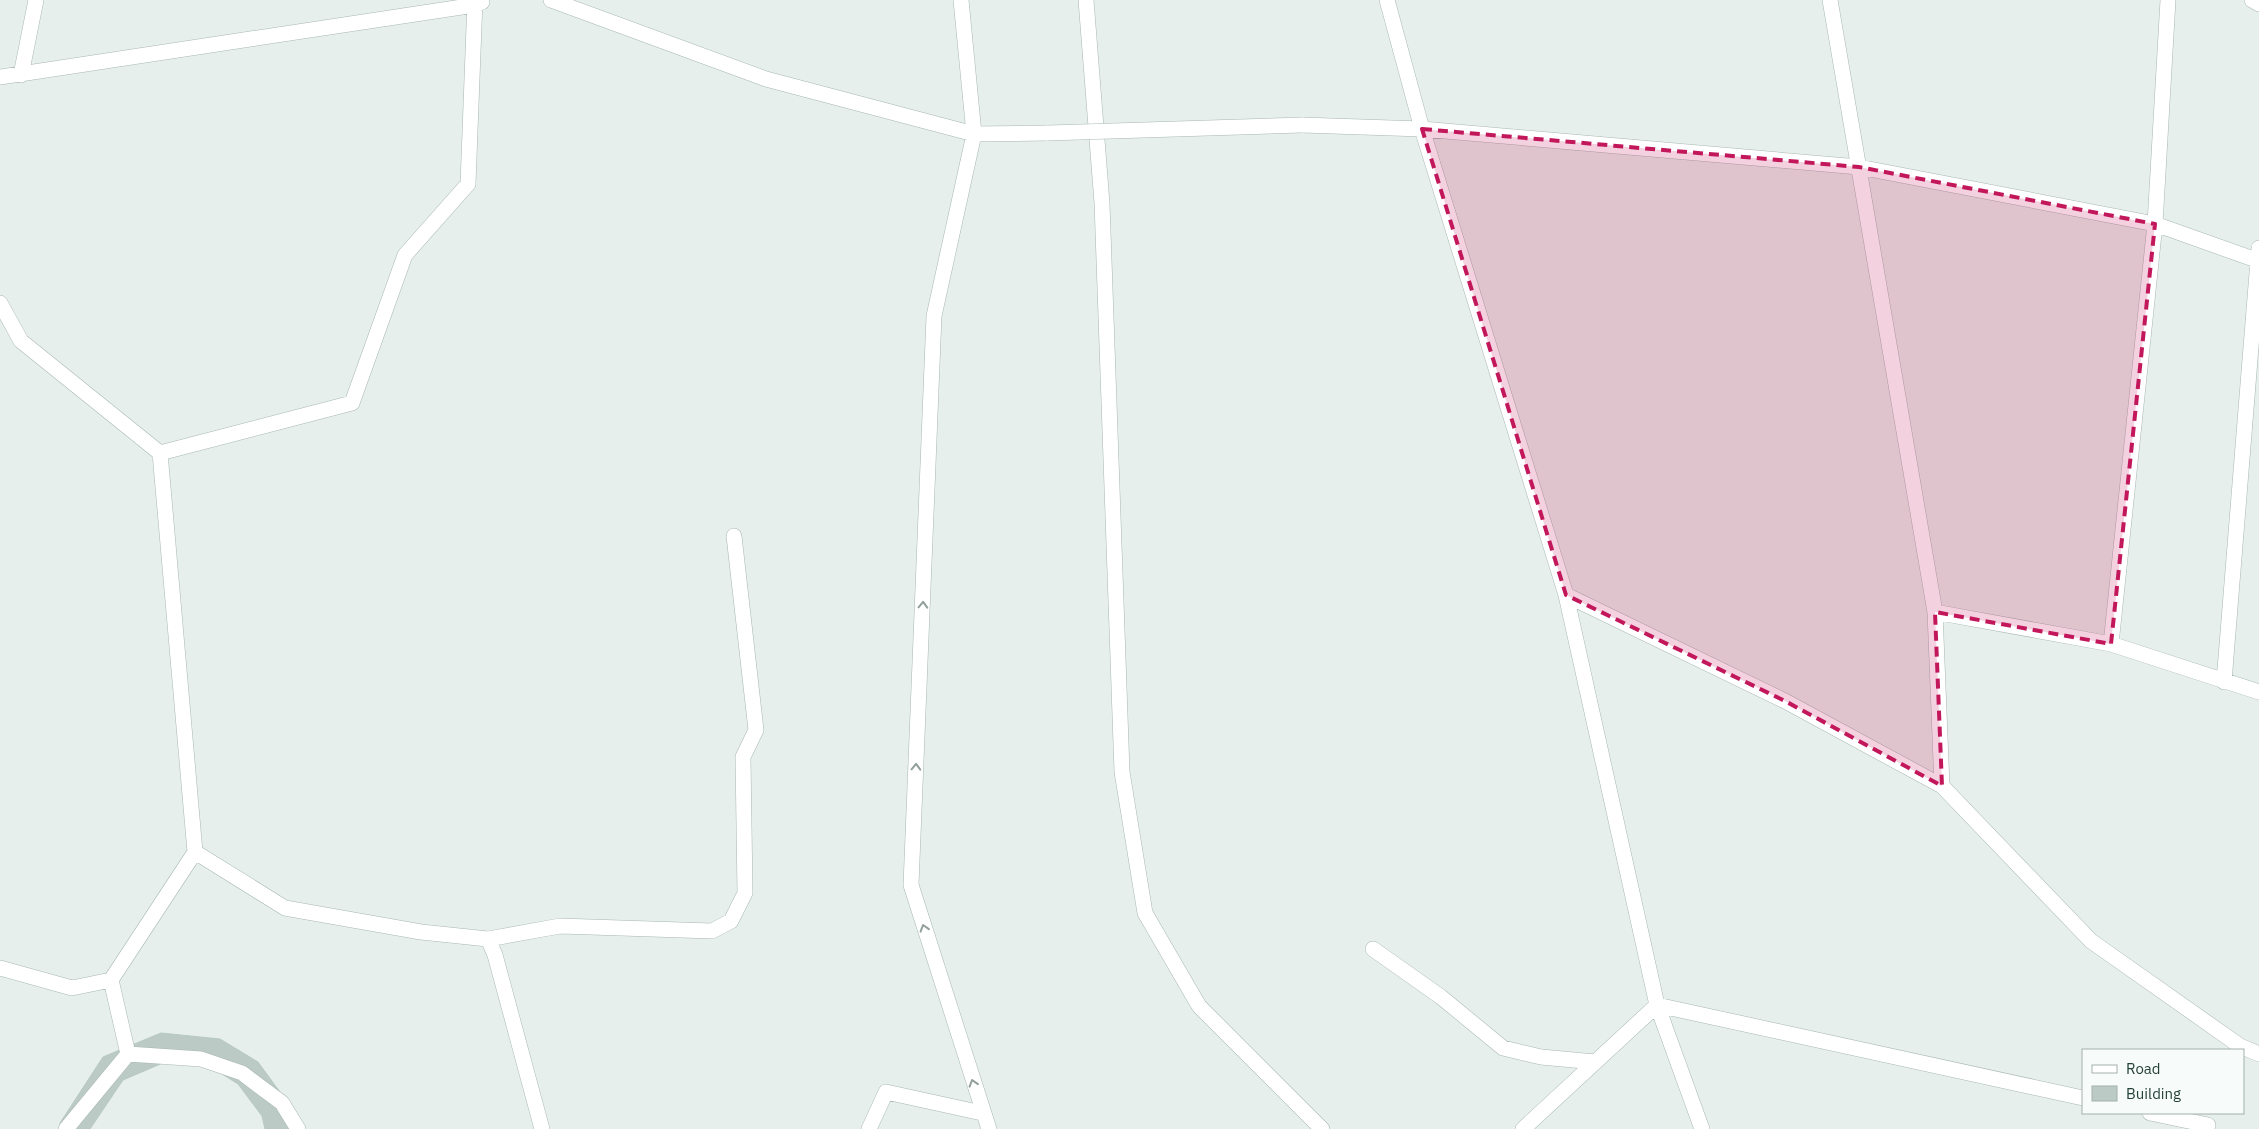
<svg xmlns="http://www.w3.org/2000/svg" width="2259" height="1129" viewBox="0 0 2259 1129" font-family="'IBM Plex Sans',sans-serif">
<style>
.building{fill:#bbcac4;stroke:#b8c9c2}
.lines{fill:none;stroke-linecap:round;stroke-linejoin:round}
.minor-casing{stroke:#a8b8b2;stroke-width:16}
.minor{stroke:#fff;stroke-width:15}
.minor-bridge-casing{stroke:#a8b8b2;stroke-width:16;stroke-linecap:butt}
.minor-bridge{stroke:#fff;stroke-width:15}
.oneway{stroke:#92a09c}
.marked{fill:#c2185b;fill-opacity:0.2;stroke:#c2185b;stroke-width:4;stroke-dasharray:10 6;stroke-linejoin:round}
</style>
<rect width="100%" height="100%" fill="#e6efeb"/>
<path class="building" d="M 161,1033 L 220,1039 L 258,1062 L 288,1103 L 295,1129 L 265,1129 L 262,1116 L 238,1084 L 211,1067 L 165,1062 L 123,1080 L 90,1129 L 60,1129 L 60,1123 L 103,1057 Z"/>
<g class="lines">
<g class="minor-casing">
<path id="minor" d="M 551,0 L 766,79 L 974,134 L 1048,133
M 961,0 L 974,134 L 934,316 L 911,885 L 989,1129
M 1086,0 L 1102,203 L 1122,772 L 1145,913 L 1199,1006 L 1322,1129
M 1387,0 L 1422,129 L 1566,595 L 1657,1005 L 1702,1129
M 1830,0 L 1935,612 L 1942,786
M 2252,0 L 2259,4
M 21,75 L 36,0
M 0,77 L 475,5 L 482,2
M 1302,125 L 1422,129 L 1859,167 L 2155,224 L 2259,261
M 0,303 L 21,341 L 160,453 L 352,403 L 405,255 L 468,184 L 475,0
M 1566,595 L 1785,701 L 1942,786 L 2091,941 L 2240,1046 L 2259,1054
M 1935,612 L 2111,644 L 2259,692
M 2111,644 L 2155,224 L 2168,0
M 2224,682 L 2259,248
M 195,852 L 285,908 L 421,932 L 488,939 L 495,955 L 542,1129
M 488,939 L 560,926 L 712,931 L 731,921 L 745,893 L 743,757 L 756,730 L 734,536
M 1373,949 L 1441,997 L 1503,1048 L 1541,1057 L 1595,1062
M 0,968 L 72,988 L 111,980
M 128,1054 L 111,980 L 195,852 L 160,453
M 2150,1113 L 2208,1125
M 66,1129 L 128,1054 L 201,1059 L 242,1073 L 282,1103 L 298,1129
M 869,1129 L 886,1092 L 982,1113
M 1523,1129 L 1657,1005 L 2083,1098"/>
</g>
<use href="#minor" class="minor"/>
<g class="minor-bridge-casing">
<path id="minor-bridge" d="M 1048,133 L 1302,125"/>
</g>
<use href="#minor-bridge" class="minor-bridge"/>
</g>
<defs><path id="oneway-chevron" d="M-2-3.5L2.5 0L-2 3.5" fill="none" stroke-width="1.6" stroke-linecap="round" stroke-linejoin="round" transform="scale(1.25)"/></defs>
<g class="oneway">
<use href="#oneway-chevron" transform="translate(923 605) rotate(-88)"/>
<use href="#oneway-chevron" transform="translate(916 767) rotate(-88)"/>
<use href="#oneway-chevron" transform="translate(924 928) rotate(-107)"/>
<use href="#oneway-chevron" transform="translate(973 1083) rotate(-107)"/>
</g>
<path class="marked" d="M 1422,129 L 1859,167 L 2155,224 L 2111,644 L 1935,612 L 1942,786 L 1785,701 L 1566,595 Z"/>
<rect x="2082" y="1049" width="162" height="65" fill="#f7fbf9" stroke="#a3b1ad"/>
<rect x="2092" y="1065" width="25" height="8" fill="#ffffff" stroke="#a3b1ad"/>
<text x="2126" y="1074" font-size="15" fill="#24423a">Road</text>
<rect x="2092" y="1086" width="25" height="15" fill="#bbcac4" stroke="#a3b1ad"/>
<text x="2126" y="1099" font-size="15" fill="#24423a">Building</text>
</svg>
